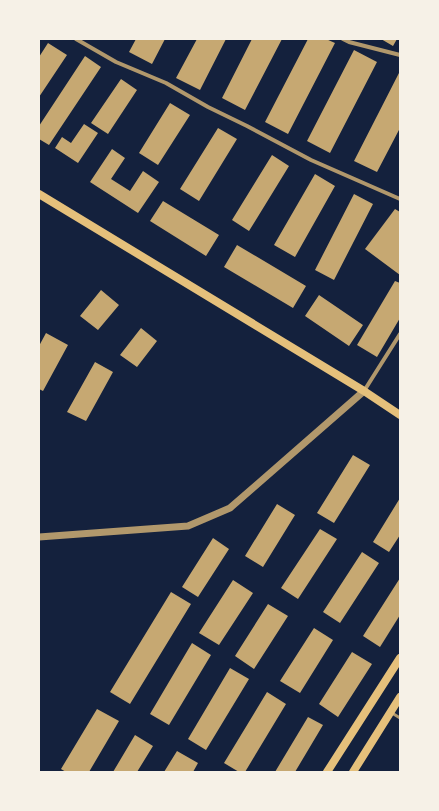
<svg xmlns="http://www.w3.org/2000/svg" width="439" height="811" viewBox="0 0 439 811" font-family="'Exo 2',sans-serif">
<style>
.building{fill:#c6a872}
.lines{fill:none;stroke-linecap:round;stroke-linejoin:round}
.service{stroke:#b1986c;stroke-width:3}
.minor{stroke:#b1986c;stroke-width:4}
.tertiary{stroke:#b1986c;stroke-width:7}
.secondary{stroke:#e5c07b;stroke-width:8}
</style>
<rect width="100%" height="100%" fill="#14213d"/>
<path class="building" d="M 136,39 L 165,39 L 152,64 L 129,52 Z
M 197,39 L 226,39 L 200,90 L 176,78 Z
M 252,39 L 282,39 L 245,110 L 222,98 Z
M 308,39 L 326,39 L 335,43 L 288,134 L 265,122 Z
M 381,39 L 397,39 L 393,46 Z
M 48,43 L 67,55 L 39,97 L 39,57 Z
M 354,50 L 377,62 L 330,153 L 307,141 Z
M 85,56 L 101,67 L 49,145 L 39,139 L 39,126 Z
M 400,71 L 400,128 L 377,172 L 354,161 Z
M 121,79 L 137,90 L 108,134 L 91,123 Z
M 170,103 L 190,115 L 158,165 L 139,153 Z
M 84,124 L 98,133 L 78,163 L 55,148 L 62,137 L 71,143 Z
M 218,128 L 237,139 L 199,201 L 180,189 Z
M 112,149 L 125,158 L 111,179 L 130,191 L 143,171 L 159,182 L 138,213 L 90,182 Z
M 272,155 L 289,166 L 249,231 L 232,220 Z
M 315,174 L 335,186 L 295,257 L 274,245 Z
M 354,194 L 373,204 L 334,280 L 315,270 Z
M 163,201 L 219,235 L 206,256 L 150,221 Z
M 395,209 L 400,212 L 400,275 L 365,249 Z
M 237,245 L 306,286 L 293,308 L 224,267 Z
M 395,281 L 400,283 L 400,318 L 377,357 L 357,345 Z
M 101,290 L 119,305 L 98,330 L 80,316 Z
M 319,295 L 363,325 L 349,346 L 305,316 Z
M 141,328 L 157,341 L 137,367 L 120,355 Z
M 46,333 L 68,345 L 43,391 L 39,389 L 39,346 Z
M 95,362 L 113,372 L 86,421 L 67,412 Z
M 353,455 L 370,465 L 334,523 L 317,513 Z
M 400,498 L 400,535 L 389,552 L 373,542 Z
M 277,504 L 295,515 L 263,567 L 245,556 Z
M 320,529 L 337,539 L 298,599 L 281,588 Z
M 213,538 L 229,549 L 198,597 L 182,587 Z
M 362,552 L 379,563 L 340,623 L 323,612 Z
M 400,578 L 400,615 L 380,647 L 363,636 Z
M 233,580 L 253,593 L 219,645 L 199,633 Z
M 171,592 L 191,604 L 130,704 L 110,692 Z
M 268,604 L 288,616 L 254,669 L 235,656 Z
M 314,628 L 333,640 L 300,693 L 280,681 Z
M 192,643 L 211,655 L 169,725 L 150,714 Z
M 352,652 L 372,664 L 338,717 L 319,704 Z
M 230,668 L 249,679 L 206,750 L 188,739 Z
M 267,692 L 286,704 L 245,772 L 239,772 L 224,763 Z
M 97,709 L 119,721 L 89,772 L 66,772 L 61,769 Z
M 308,717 L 323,725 L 295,772 L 275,772 Z
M 135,735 L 153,746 L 137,772 L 113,772 Z
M 177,751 L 198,763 L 193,772 L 164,772 Z"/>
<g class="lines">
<path class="service" d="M 392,713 L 400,718"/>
<path class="minor" d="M 76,39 L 116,62 L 166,83 L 208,107 L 247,126 L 311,160 L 400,199
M 343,39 L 349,42 L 400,55
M 364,391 L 400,334"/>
<path class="tertiary" d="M 39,537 L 188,526 L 230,508 L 364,391"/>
<path class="secondary" d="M 39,194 L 364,391 L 400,415
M 327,772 L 400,658
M 353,772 L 400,697"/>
</g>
<rect width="439" height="811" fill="none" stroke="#f6f1e7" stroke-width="80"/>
</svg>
